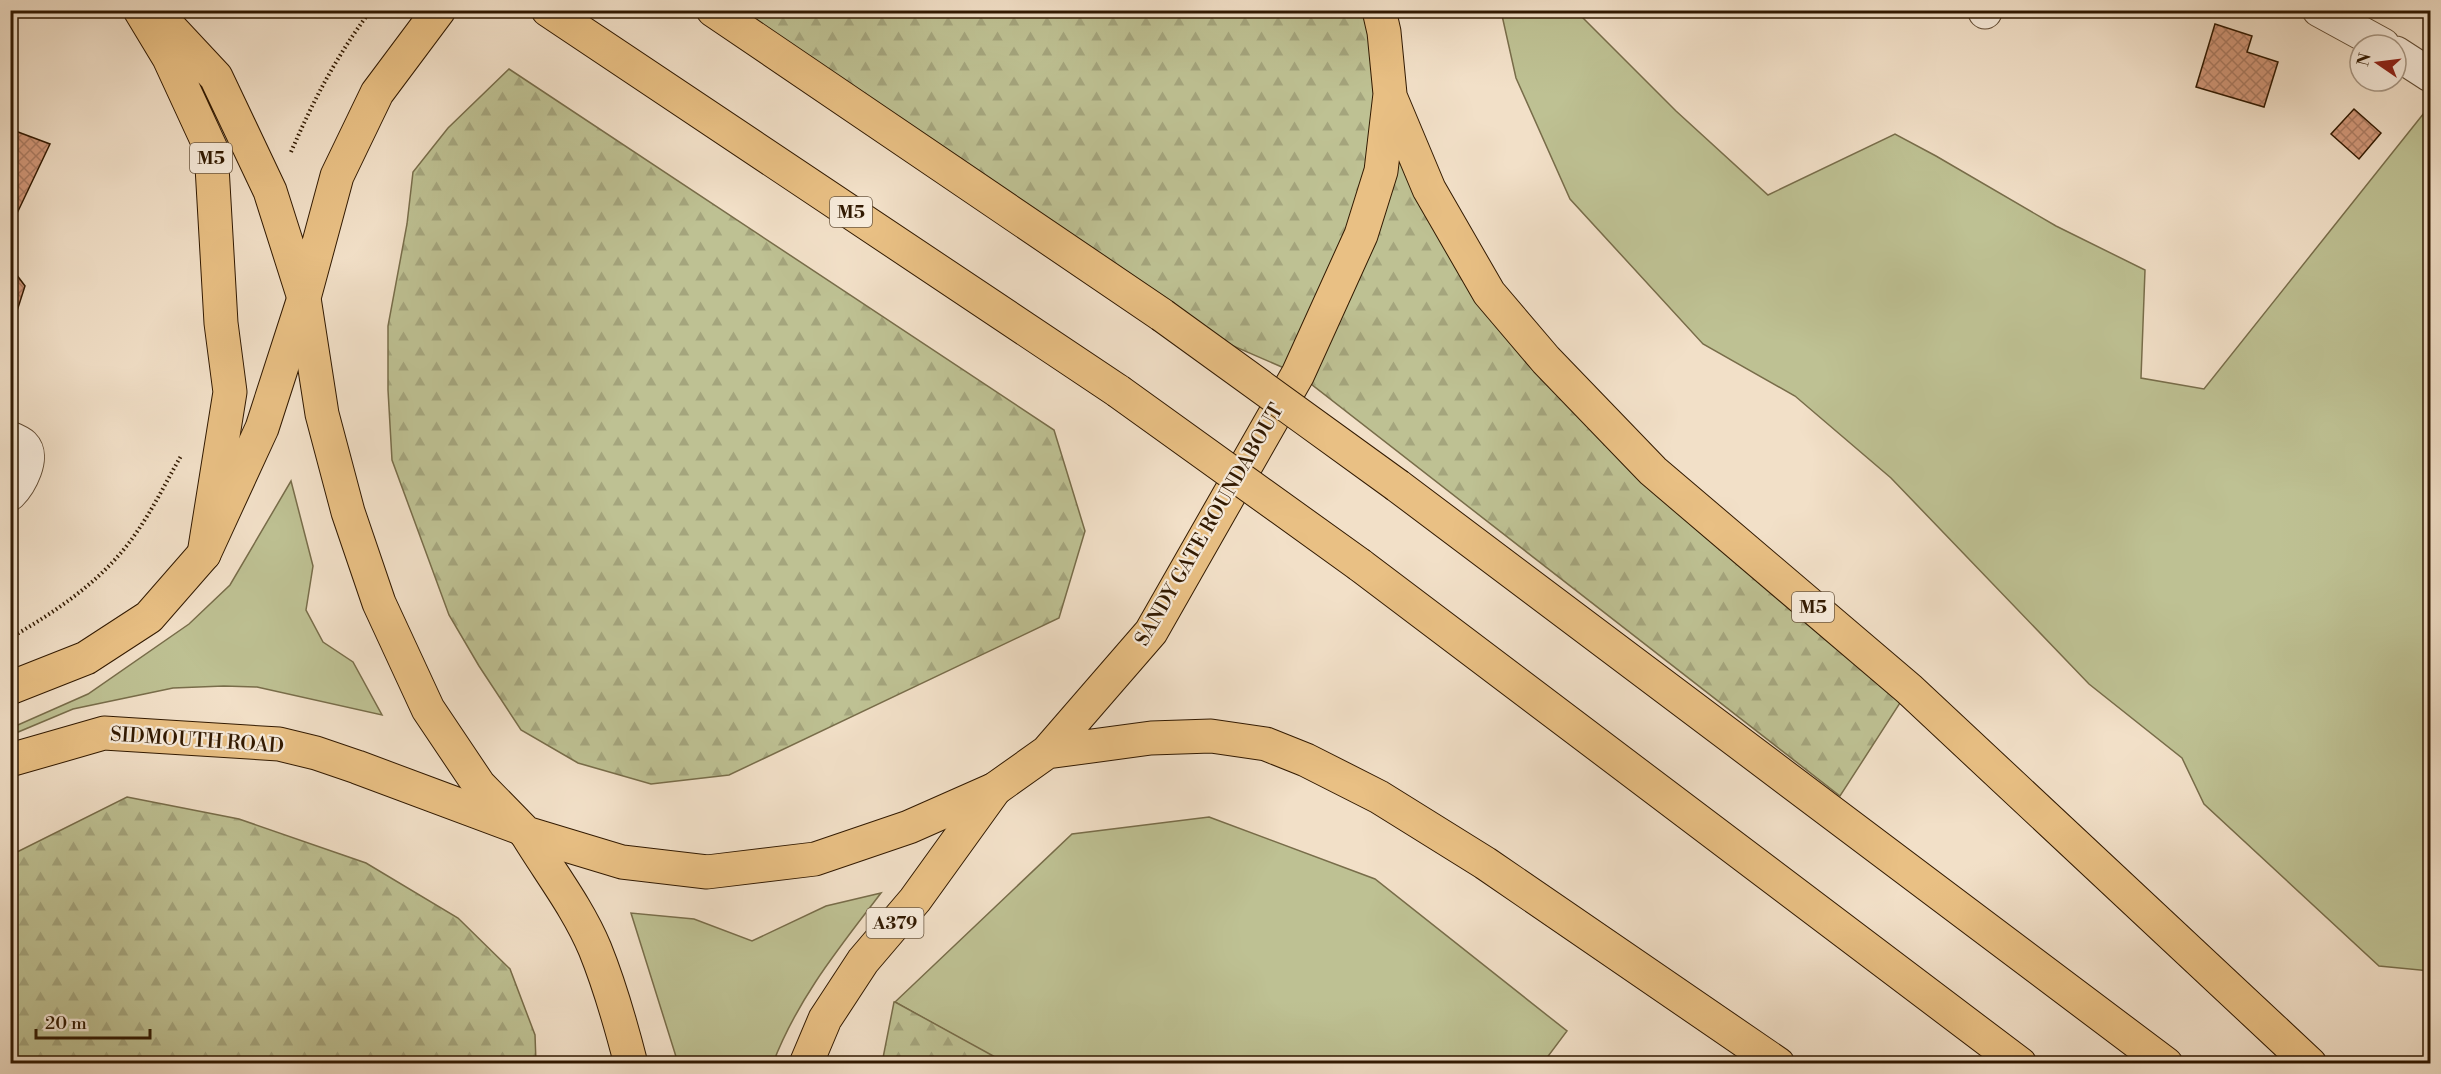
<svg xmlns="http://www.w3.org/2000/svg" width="2441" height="1074" viewBox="0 0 2441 1074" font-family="'Libre Bodoni',serif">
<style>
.grass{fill:#bec193;stroke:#786d4a;stroke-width:1.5}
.forest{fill:url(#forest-firs);stroke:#786d4a;stroke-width:1.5}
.building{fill:url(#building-cross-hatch);stroke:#311901;stroke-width:1.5}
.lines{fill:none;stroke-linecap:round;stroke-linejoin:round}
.minor-casing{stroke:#614b33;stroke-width:35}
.major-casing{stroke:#311901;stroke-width:35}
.highway-casing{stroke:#311901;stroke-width:35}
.path{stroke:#311901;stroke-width:4;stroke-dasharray:1.5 3;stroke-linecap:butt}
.minor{stroke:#f7ebdb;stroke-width:33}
.major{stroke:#e9c084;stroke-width:33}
.highway{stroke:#e9c084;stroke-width:33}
.highway-bridge-casing{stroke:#311901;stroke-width:35;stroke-linecap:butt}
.highway-bridge{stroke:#e9c084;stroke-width:33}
.labels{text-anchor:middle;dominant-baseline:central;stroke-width:4.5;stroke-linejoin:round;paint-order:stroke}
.shield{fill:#f7ebdb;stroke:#6c5842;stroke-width:1.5}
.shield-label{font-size:18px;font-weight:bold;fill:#311901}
.street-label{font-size:20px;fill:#311901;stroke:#f7ebdb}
</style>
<defs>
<pattern id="forest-firs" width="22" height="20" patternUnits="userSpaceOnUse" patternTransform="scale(1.5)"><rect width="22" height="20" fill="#bec193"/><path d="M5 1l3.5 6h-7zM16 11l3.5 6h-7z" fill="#a4a57d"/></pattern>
<pattern id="building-cross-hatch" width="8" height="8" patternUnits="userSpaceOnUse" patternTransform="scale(1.5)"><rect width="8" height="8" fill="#d2987a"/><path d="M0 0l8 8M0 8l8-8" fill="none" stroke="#ab7b62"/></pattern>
</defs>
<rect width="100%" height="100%" fill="#f2e0c8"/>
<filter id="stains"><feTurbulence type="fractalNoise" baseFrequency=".00333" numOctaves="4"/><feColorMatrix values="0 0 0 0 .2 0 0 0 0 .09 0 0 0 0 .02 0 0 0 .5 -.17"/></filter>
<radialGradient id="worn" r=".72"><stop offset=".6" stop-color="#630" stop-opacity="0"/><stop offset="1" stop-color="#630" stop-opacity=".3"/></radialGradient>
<path class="grass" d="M 1501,11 L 1576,11 L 1676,111 L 1768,195 L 1895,134 L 1936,156 L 2056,226 L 2145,270 L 2141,378 L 2204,389 L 2424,113 L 2430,117 L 2430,971 L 2379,966 L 2204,804 L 2182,758 L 2089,684 L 1891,478 L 1795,396 L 1703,344 L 1570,199 L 1516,78 Z
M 291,481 L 313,566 L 306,610 L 323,642 L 353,662 L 382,715 L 257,687 L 224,686 L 173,688 L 73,709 L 11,735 L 11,728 L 88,694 L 189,624 L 230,585 Z
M 1209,817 L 1375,879 L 1567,1031 L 1543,1063 L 1006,1064 L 895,1002 L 1072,834 Z
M 881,893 C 839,948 798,998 773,1063 L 678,1063 L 631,913 L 694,919 L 752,941 L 826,906 Z"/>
<path class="forest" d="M 713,11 L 1365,11 L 1390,94 L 1546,360 L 1909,689 L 1840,796 L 1298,374 L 1162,315 Z
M 509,69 L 1054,430 L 1085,531 L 1059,618 L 729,775 L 651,784 L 578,763 L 521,730 L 479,666 L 449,615 L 392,460 L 388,390 L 388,326 L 407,224 L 413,172 L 448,128 Z
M 127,797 L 239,819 L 366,863 L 458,918 L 510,969 L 535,1035 L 536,1063 L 11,1063 L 11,855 Z
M 894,1002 L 895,1002 L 1006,1063 L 882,1063 Z"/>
<path class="building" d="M 2215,24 L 2252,36 L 2247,52 L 2278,62 L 2264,107 L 2196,87 Z
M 2354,109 L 2381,133 L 2359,159 L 2331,134 Z
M 10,129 L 50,144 L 10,228 Z
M 10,266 L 25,286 L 17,311 L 10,314 Z"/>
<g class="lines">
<g class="minor-casing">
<path id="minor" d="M 2319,10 L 2383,45
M 1985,12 L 1985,10
M 2396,53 L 2430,75
M 10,438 C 15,440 20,442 23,445 C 35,457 20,484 10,494"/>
</g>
<g class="major-casing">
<path id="major" d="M 10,688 L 86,658 L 149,617 L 204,554 L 262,428 L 304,298
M 10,760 L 104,733 L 279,744 L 316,753 L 357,767 L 518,827
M 526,833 C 549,871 578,908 595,949 C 610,986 621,1025 631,1064
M 806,1064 L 825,1019 L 863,961 L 915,900 L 995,789"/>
</g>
<g class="highway-casing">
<path id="highway" d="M 140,10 L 169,58 L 211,149 L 221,323 L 230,392 L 204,554
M 439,10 L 377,93 L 337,176 L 304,298 L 322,414 L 348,512 L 379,603 L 428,709 L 479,785 L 526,833 L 622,862 L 707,872 L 815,859 L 909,827 L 995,789 L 1047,752 L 1151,632 L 1298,374 L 1361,235 L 1381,171 L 1390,94 L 1384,32 L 1379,10
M 548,10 L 1118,391
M 713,10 L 1162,315
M 159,16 L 216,77 L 270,191 L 304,298
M 1390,96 L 1429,189 L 1489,293 L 1546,360 L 1653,471 L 1909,689 L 2310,1064
M 1398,486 L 2166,1064
M 1360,565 L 2020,1064
M 1047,752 L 1151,738 L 1211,736 L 1266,744 L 1306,760 L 1379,797 L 1485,863 L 1778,1064"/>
</g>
<path class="path" d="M 291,152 C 314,99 336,57 371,10
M 10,638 C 57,611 103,580 134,536 C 152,511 166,482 181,456"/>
<use href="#minor" class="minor"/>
<use href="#major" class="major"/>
<use href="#highway" class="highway"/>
<g class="highway-bridge-casing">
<path id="highway-bridge" d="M 1162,315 L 1398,486
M 1118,391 L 1360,565"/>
</g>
<use href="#highway-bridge" class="highway-bridge"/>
</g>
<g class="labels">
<g class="shield">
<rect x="190" y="143" width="42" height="30" rx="4.5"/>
<rect x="830" y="197" width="42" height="30" rx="4.5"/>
<rect x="1792" y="592" width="42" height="30" rx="4.5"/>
<rect x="866.5" y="908" width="57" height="30" rx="4.5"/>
</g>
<g class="shield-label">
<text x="211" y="158">M5</text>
<text x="851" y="212">M5</text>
<text x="1813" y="607">M5</text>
<text x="895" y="923">A379</text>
</g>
<g class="street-label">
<text transform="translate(1210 525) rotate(-60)">SANDY GATE ROUNDABOUT</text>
<text transform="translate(197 741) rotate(4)">SIDMOUTH ROAD</text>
</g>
</g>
<rect width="2441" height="1074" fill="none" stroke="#f2e0c8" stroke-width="36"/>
<rect x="12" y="12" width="2417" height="1050" fill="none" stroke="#311901" stroke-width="3"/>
<rect x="18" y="18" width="2405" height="1038" fill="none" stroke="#311901" stroke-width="1.5"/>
<g transform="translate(2378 63) rotate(284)"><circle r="28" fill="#f7ebdb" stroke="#a89784" stroke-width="1.5"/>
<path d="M0-4.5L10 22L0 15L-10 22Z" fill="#8f2418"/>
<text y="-9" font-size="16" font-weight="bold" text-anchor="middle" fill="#311901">N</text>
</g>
<path d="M36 1029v9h114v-9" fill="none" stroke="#311901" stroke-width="3"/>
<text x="45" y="1029" font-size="18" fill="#311901" stroke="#f7ebdb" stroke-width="4.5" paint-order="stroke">20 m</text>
<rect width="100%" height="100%" filter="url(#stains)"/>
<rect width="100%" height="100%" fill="url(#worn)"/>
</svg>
